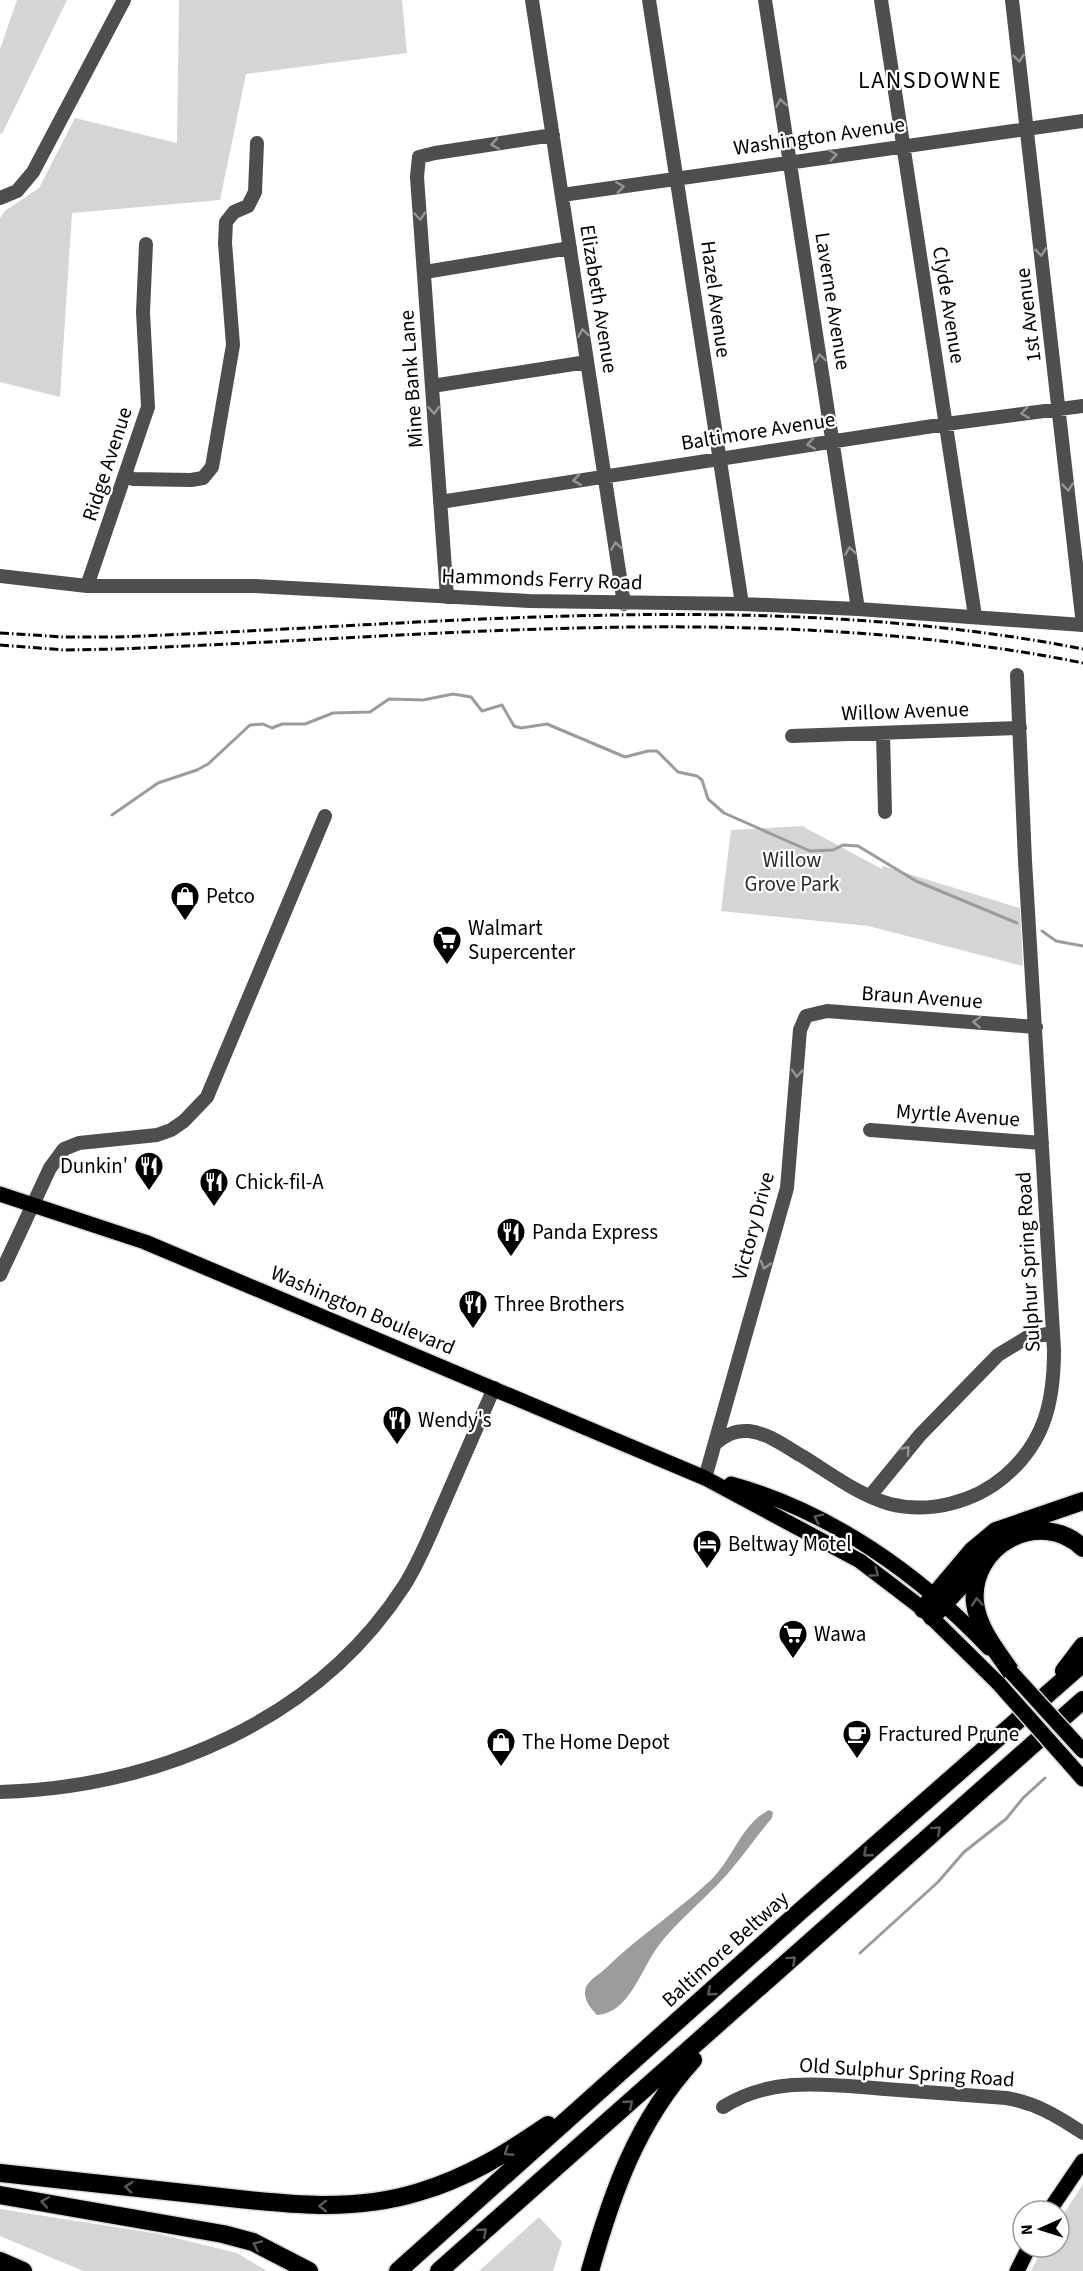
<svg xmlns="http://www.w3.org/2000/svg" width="1083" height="2271" viewBox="0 0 1083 2271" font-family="'Source Sans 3',sans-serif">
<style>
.green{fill:#d5d5d5}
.water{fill:#9c9c9c}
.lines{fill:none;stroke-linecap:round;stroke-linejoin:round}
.stream{stroke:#9c9c9c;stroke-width:3}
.major-casing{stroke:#dbdbdb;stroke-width:18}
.highway-casing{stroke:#dbdbdb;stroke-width:21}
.minor{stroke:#4e4e4e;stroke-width:14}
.major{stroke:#000;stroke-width:15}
.highway{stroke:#000;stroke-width:18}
.rail{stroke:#000;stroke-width:3;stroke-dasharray:9 3 1.5 3;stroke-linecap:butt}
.major-bridge-casing{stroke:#dbdbdb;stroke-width:18;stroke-linecap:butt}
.major-bridge{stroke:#000;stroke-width:15}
.oneway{stroke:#959595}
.oneway2{stroke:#595959}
.labels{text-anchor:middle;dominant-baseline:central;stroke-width:4.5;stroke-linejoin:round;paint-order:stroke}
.street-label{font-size:21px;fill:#000;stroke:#fff}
.park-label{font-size:21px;fill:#2c2c2c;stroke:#fff}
.poi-label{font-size:21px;fill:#000;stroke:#fff;text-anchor:start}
.quarter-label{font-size:24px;letter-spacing:1.5px;fill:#000;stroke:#fff}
</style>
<rect width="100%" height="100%" fill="#fff"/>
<path class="green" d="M 17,0 L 67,0 L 2,134 L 0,133 L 0,49 Z
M 179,0 L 402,0 L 407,53 L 246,74 L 220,200 L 72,213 L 60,397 L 0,382 L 0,218 L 5,211 L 39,188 L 75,118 L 177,143 Z
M 802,826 L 882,869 L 883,866 L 1020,908 L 1023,966 L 868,926 L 721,911 L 731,830 Z
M 1083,2184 L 1083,2271 L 1031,2271 L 1043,2247 L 1059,2247 L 1059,2221 Z
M 0,2209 L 159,2234 L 237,2253 L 267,2271 L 83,2271 L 0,2236 Z
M 539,2217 L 562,2242 L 553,2271 L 479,2271 Z"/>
<path class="water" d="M 769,1810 L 773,1812 L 772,1818 C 754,1839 739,1862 720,1882 C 699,1904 677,1922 659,1945 C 642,1967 629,2014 597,2015 C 590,2008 582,1998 586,1987 C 590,1979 600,1974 606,1968 C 639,1936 678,1911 711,1880 C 732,1860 742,1823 769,1810 Z"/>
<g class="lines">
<path class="stream" d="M 112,815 L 158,783 L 197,770 L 208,764 L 250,725 L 263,724 L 272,728 L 282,724 L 305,724 L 333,713 L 370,712 L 389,699 L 423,700 L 453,694 L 471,697 L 482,711 L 502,705 L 514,726 L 521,728 L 547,724 L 625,757 L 648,751 L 657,751 L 678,772 L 697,776 L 702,780 L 708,799 L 724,813 L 810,851 L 833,850 L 843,845 L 858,846 L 916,881 L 1017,923
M 1042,931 L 1056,941 L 1083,946
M 860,1953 L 938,1882 L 964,1852 L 1006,1819 L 1023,1798 L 1045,1778"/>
<g class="major-casing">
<path id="major" d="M 0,1194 L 145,1242 L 705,1478 L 860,1561 L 923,1609 L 999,1684
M 731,1484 C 830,1511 919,1574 989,1648
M 1069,1763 L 1083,1779
M 1049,2211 L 1083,2161
M 1017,2271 L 1029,2247"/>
</g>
<g class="highway-casing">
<path id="highway" d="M 923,1609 L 972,1551 L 996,1531 L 1083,1501
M 932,1617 L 980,1565
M 1064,1671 L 1083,1646
M 1011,1672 C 997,1651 978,1629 975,1603 C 969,1545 1040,1507 1083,1548
M 0,2173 C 65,2180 129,2187 194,2194 C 269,2202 345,2215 419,2192 C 467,2178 507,2153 548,2125
M 0,2195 L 223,2234 L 253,2242 L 309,2271
M 0,2261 L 23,2271
M 398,2271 L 797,1914 L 1083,1663
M 439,2271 L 1083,1700
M 590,2271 C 612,2193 637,2121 693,2060"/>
</g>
<path class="minor" d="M 532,0 L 624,604
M 649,0 L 742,604
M 765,0 L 858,609
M 881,0 L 975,616
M 1012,0 L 1083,625
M 562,195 L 1083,121
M 0,198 L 17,191 L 33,172 L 124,0
M 425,272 L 570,248
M 432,386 L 587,362
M 126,475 L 133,479 L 191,480 L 203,478 L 212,467 L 233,345 L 225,243 L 226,222 L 234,212 L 248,206 L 255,192 L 257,143
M 440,502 L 946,424 L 1083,406
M 0,576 L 87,586 L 255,586 L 529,601 L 742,604 L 858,609 L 1083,625
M 87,586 L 148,407 L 143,312 L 146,244
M 447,597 L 417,177 L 419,157 L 435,153 L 553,135
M 883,733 L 885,812
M 792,736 L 1020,728
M 870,1130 L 1042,1143
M 0,1275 L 50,1168 L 64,1149 L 79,1143 L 157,1135 L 171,1130 L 184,1121 L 207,1097 L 325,816
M 716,1443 C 726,1435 735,1430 749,1431 C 768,1433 786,1447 802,1456 C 830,1473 858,1495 890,1504 C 929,1514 975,1502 1005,1476 C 1045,1442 1054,1401 1054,1350 L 1025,861 L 1017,675
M 705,1478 L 787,1188 L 800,1030 L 806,1016 L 827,1011 L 1036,1027
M 870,1496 L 920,1435 L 998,1355 L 1026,1338 L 1053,1333
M 0,1792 C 157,1787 316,1722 404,1586 C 420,1561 431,1532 443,1505 C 460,1466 477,1427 494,1388
M 723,2107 C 773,2075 830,2085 885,2089 C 926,2092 966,2095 1006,2098 C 1036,2103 1057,2116 1083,2133"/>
<use href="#major" class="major"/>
<use href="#highway" class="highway"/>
<path class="rail" d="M 0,633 L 64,637 L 116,637 C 438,625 764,587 1083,649
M 0,645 L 64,650 L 116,649 C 439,637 764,599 1083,663"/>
<g class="major-bridge-casing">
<path id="major-bridge" d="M 1011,1672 L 1083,1751
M 999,1684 L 1069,1763"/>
</g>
<use href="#major-bridge" class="major-bridge"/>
</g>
<defs><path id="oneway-chevron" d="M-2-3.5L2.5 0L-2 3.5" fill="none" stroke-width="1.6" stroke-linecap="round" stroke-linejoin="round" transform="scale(1.5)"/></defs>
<g class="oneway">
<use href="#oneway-chevron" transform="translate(1019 58) rotate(84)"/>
<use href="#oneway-chevron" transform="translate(781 103) rotate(-99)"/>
<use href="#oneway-chevron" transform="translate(495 144) rotate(171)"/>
<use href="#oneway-chevron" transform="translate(833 155) rotate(-8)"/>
<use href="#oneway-chevron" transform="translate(620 187) rotate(-8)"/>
<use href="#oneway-chevron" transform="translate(420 216) rotate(85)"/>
<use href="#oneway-chevron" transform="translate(1041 252) rotate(83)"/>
<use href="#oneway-chevron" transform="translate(583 333) rotate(-99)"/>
<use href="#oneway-chevron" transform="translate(820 358) rotate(-99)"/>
<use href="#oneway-chevron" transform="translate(434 410) rotate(86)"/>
<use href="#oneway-chevron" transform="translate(1025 413) rotate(172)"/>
<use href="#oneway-chevron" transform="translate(811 444) rotate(171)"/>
<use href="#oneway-chevron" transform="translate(577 480) rotate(171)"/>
<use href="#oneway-chevron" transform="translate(1068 487) rotate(84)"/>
<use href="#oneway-chevron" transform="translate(616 546) rotate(-99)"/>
<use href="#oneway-chevron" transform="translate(850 551) rotate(-99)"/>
<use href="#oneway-chevron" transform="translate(977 1022) rotate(-176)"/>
<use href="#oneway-chevron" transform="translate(797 1073) rotate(94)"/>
<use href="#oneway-chevron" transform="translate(765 1265) rotate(106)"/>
<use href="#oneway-chevron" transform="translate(906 1450) rotate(-49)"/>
</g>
<g class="oneway2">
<use href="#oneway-chevron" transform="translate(818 1518) rotate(-154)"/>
<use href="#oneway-chevron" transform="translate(875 1573) rotate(36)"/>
<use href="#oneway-chevron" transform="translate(977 1602) rotate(-95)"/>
<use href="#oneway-chevron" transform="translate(937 1830) rotate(-42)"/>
<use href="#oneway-chevron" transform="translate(867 1853) rotate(139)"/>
<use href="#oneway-chevron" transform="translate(792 1960) rotate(-42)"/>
<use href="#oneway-chevron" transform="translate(711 1992) rotate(138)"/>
<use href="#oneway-chevron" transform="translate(629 2104) rotate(-41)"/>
<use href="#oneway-chevron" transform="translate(508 2152) rotate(147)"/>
<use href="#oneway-chevron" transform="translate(129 2187) rotate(-174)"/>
<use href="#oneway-chevron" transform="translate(45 2202) rotate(-171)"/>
<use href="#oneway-chevron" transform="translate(323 2206) rotate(-180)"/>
<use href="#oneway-chevron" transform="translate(483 2232) rotate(-41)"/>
<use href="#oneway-chevron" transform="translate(257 2245) rotate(-157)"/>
</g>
<defs>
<g id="shop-pin" transform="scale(1.5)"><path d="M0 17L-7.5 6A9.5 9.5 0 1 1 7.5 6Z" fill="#000" stroke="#fff"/><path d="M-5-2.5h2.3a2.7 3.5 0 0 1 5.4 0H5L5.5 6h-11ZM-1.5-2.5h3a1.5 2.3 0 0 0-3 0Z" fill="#fff"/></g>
<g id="supermarket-pin" transform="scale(1.5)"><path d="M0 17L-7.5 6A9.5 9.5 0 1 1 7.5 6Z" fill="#000" stroke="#fff"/><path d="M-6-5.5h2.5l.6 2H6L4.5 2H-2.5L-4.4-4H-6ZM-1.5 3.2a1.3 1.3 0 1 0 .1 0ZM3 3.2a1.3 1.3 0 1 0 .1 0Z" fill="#fff"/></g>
<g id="restaurant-pin" transform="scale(1.5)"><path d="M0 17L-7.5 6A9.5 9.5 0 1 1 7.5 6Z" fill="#000" stroke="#fff"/><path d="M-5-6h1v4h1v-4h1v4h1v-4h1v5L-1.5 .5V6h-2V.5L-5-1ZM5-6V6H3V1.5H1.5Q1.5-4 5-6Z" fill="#fff"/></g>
<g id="hotel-pin" transform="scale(1.5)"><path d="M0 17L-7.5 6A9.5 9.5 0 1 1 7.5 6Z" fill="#000" stroke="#fff"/><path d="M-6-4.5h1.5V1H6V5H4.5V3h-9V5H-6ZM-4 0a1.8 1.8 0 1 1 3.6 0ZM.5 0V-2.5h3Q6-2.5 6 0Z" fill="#fff"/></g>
<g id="cafe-pin" transform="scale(1.5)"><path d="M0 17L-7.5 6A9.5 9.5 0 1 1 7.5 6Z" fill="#000" stroke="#fff"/><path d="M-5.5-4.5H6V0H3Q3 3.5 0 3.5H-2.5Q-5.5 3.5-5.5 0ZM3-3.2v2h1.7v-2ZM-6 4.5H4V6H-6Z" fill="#fff"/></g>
</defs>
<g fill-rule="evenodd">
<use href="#shop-pin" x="185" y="896"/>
<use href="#supermarket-pin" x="447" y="940"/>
<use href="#restaurant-pin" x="149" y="1166"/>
<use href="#restaurant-pin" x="214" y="1182"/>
<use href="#restaurant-pin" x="511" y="1232"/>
<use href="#restaurant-pin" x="473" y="1304"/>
<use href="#restaurant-pin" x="397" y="1420"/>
<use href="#hotel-pin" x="707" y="1544"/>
<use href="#supermarket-pin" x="793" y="1634"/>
<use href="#cafe-pin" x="857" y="1734"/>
<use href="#shop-pin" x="501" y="1742"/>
</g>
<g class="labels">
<g class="street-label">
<text transform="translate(819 136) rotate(-8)">Washington Avenue</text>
<text transform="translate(599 299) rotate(81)">Elizabeth Avenue</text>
<text transform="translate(716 299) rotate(82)">Hazel Avenue</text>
<text transform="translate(833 301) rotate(81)">Laverne Avenue</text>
<text transform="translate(949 305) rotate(81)">Clyde Avenue</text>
<text transform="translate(1028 315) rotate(-97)">1st Avenue</text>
<text transform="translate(411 379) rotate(-94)">Mine Bank Lane</text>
<text transform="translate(758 431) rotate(-9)">Baltimore Avenue</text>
<text transform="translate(107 464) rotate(-72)">Ridge Avenue</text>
<text transform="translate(542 579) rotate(2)">Hammonds Ferry Road</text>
<text transform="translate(905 711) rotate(-2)">Willow Avenue</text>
<text transform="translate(922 997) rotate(4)">Braun Avenue</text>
<text transform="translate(958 1115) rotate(4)">Myrtle Avenue</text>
<text transform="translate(753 1226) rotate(-75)">Victory Drive</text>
<text transform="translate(1028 1262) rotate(-93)">Sulphur Spring Road</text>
<text transform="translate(363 1310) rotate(23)">Washington Boulevard</text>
<text transform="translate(725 1949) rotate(-42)">Baltimore Beltway</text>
<text transform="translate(907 2072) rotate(4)">Old Sulphur Spring Road</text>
</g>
<g class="park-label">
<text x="792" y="860">Willow<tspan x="792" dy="24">Grove Park</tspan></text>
</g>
<g class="poi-label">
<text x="206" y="896">Petco</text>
<text x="468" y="928">Walmart<tspan x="468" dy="24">Supercenter</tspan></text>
<text x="128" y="1166" text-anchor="end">Dunkin'</text>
<text x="235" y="1182">Chick-fil-A</text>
<text x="532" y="1232">Panda Express</text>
<text x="494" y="1304">Three Brothers</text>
<text x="418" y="1420">Wendy's</text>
<text x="728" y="1544">Beltway Motel</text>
<text x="814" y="1634">Wawa</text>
<text x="878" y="1734">Fractured Prune</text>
<text x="522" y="1742">The Home Depot</text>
</g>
<g class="quarter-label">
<text x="930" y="80">LANSDOWNE</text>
</g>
</g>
<g transform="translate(1041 2229) rotate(267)"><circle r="28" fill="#ffffff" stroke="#999999" stroke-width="1.5"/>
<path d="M0-4.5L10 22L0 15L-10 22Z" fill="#000000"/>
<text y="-9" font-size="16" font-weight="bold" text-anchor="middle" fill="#000000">N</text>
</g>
</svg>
